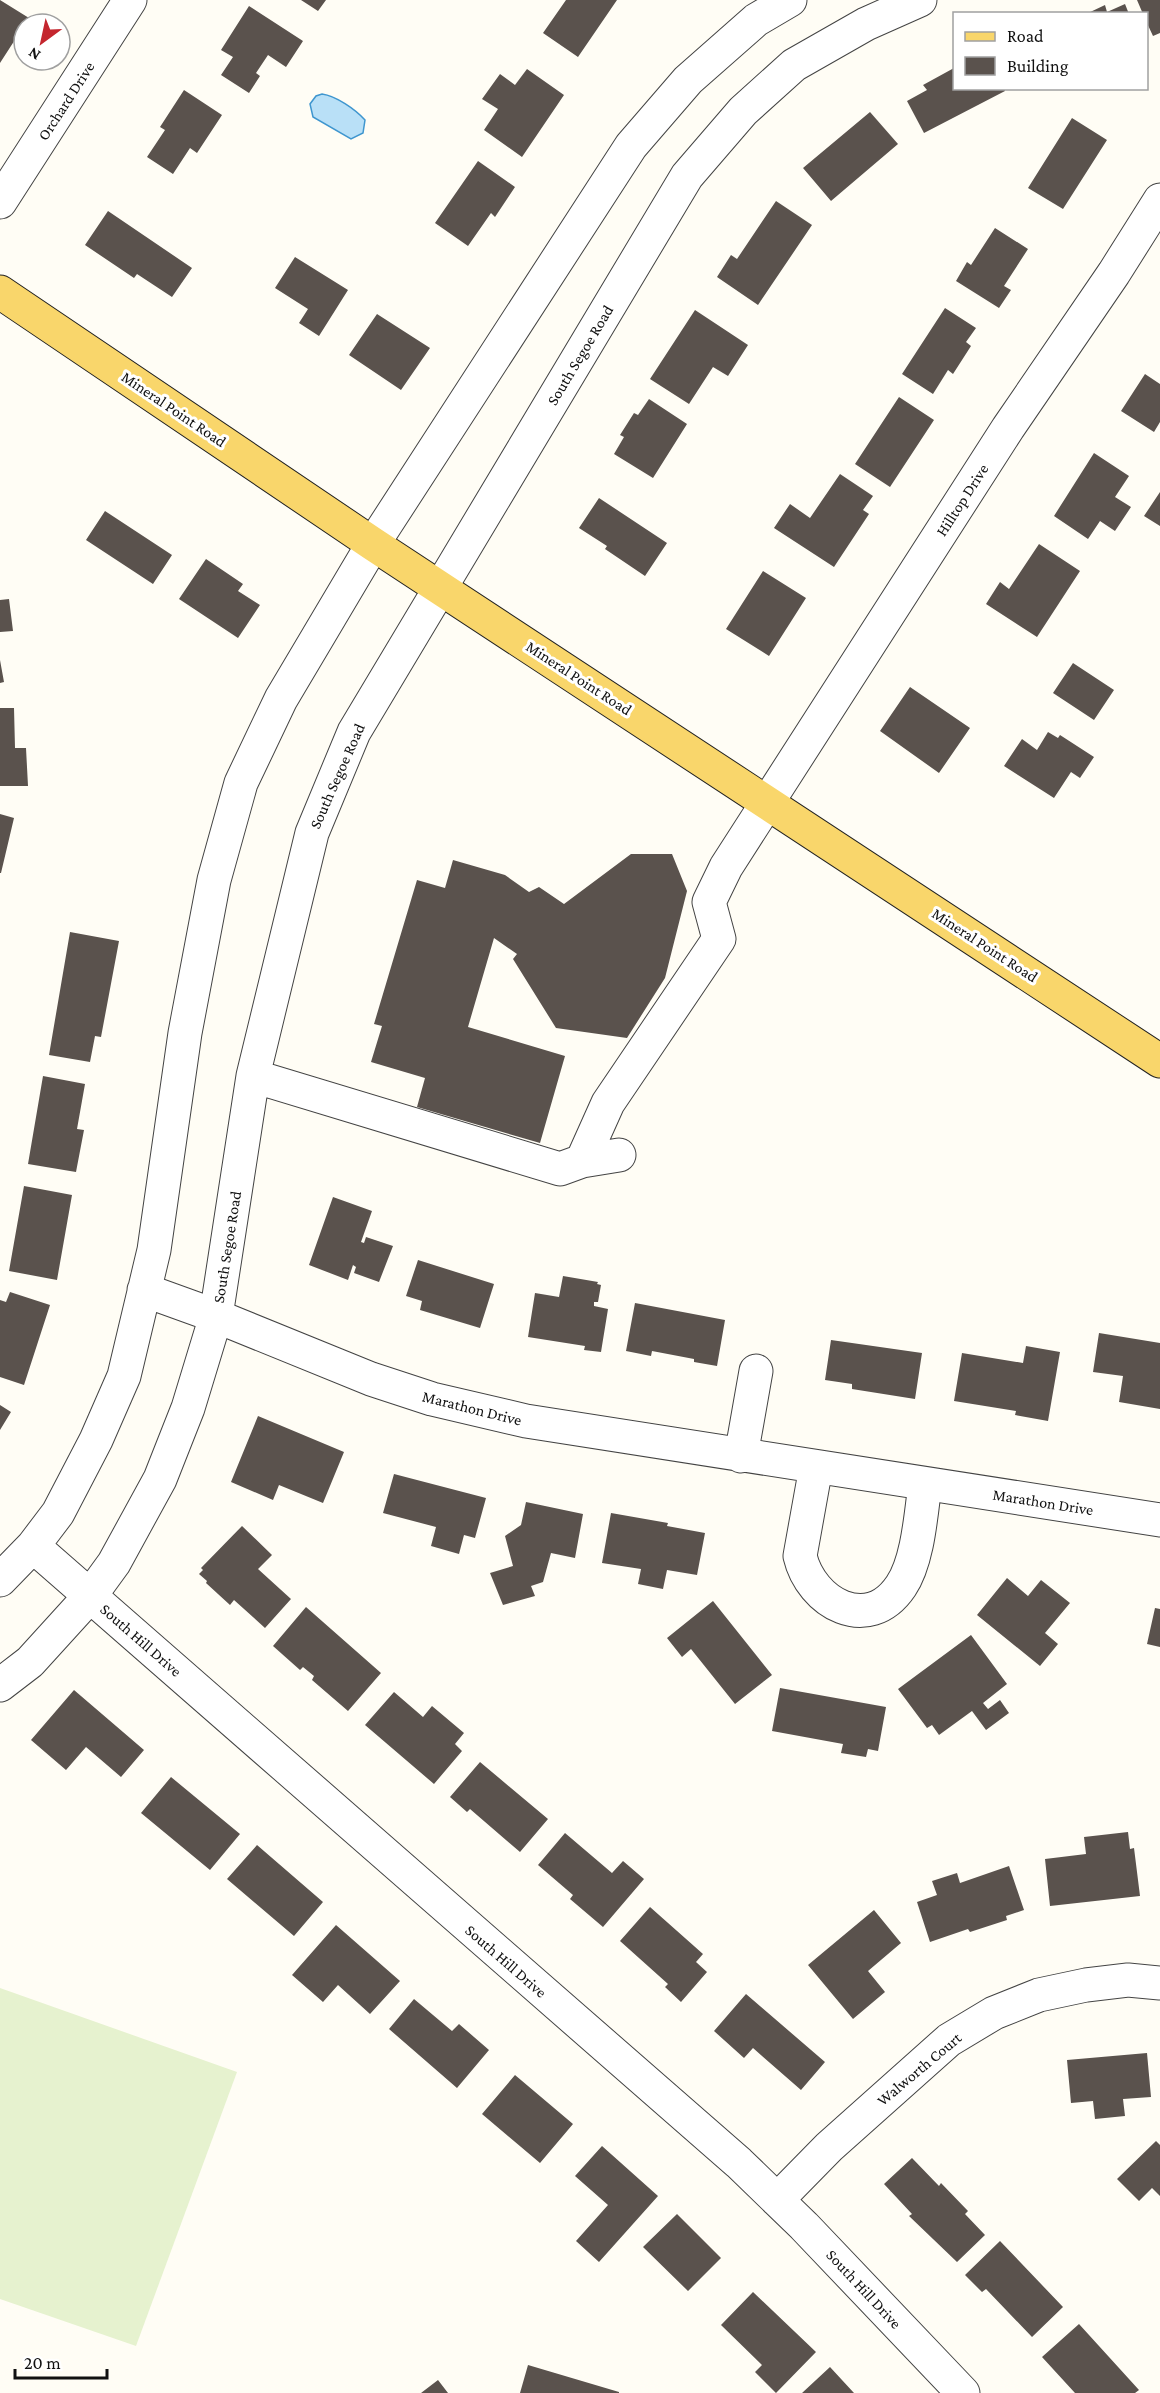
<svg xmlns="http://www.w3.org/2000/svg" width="1160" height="2393" viewBox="0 0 1160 2393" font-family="'Crimson Pro',serif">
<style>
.pitch{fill:#e6f2cf}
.water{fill:#b9e0f7;stroke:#3f96cf;stroke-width:1.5}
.building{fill:#5a524d}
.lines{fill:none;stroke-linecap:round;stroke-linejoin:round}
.minor-casing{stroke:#444;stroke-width:35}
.major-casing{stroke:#222;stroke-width:35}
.minor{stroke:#fff;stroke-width:33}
.major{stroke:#f9d66b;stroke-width:33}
.labels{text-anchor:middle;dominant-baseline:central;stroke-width:6;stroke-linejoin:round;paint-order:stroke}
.street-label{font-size:16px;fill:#111;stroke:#fff}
</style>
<rect width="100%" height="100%" fill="#fffdf5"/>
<path class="pitch" d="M 0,1988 L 237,2072 L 136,2346 L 0,2299 Z"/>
<path class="water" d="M 322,94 C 336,96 355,109 365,120 L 363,133 L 351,139 L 313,117 L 310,104 L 316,96 Z"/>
<path class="building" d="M 0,0 L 29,18 L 0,63 Z
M 301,0 L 326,0 L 318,11 Z
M 566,0 L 617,0 L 578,57 L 543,33 Z
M 1137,0 L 1160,0 L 1160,33 L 1153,36 L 1146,21 L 1146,14 L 1143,14 Z
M 1125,4 L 1129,14 L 1086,14 L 1105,5 L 1107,12 Z
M 249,6 L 303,41 L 286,67 L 268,55 L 256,73 L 260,76 L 249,93 L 221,75 L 233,57 L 221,50 Z
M 954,68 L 954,88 L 1004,88 L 1005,91 L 924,133 L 907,101 L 927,90 L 923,85 Z
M 527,69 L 564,95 L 522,157 L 484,130 L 498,109 L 482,99 L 500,74 L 515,85 Z
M 184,90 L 222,115 L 197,153 L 190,148 L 173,174 L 147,157 L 165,130 L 160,127 Z
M 870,112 L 898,144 L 831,201 L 803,168 Z
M 1072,118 L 1107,140 L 1063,209 L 1028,188 Z
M 478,161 L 515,187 L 495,217 L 491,213 L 468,246 L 435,223 Z
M 776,201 L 812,225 L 758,305 L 717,277 L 731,255 L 737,259 Z
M 108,211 L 192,268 L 172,297 L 137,274 L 134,278 L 85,245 Z
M 995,228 L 1028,249 L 1004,286 L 1011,290 L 999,308 L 956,281 L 967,262 L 971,265 Z
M 295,257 L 348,290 L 319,336 L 299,323 L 308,309 L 275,288 Z
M 945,308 L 976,328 L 966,342 L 971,346 L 953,374 L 948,370 L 933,394 L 902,374 Z
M 695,310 L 748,345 L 728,376 L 713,367 L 689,404 L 650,379 Z
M 377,314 L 430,348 L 401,390 L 349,355 Z
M 1145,374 L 1160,384 L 1160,422 L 1154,432 L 1121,411 Z
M 899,397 L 934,420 L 890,487 L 855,464 Z
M 649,399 L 687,424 L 653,478 L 614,454 L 624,437 L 620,435 L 634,413 L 638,415 Z
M 1094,453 L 1129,476 L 1115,497 L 1131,507 L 1115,531 L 1100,521 L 1088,539 L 1054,516 Z
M 840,474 L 873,496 L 863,510 L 869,514 L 834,567 L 774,528 L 790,504 L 810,518 Z
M 1160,492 L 1160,526 L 1144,516 Z
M 599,498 L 667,543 L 645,576 L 605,549 L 607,546 L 579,528 Z
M 105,511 L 172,555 L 153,584 L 86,540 Z
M 1039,544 L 1080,571 L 1037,637 L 986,604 L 1000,582 L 1009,589 Z
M 206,559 L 243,584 L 238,591 L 260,605 L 238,638 L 179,599 Z
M 763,571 L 806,598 L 769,656 L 726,629 Z
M 9,599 L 13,631 L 0,632 L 0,600 Z
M 0,660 L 4,682 L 0,683 Z
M 1073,663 L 1114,690 L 1094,720 L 1053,693 Z
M 910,687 L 970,728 L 939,773 L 880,731 Z
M 0,708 L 14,708 L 15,748 L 26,748 L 28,786 L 0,786 Z
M 1048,732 L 1058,738 L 1060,735 L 1094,757 L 1080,778 L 1071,772 L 1054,798 L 1004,766 L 1022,739 L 1037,750 Z
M 0,814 L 14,818 L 1,873 L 0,873 Z
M 631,854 L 672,854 L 687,891 L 665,978 L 627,1038 L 556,1028 L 513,959 L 517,954 L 494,938 L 468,1027 L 565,1056 L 540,1143 L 417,1107 L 425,1078 L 371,1062 L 382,1026 L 374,1024 L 417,880 L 445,888 L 453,860 L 505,875 L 529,892 L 539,887 L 564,904 Z
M 70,932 L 119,941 L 101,1037 L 95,1036 L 90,1062 L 49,1055 Z
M 43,1076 L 85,1084 L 77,1129 L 84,1130 L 76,1172 L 28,1164 Z
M 24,1186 L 72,1195 L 57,1280 L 9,1271 Z
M 333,1197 L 372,1211 L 361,1242 L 364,1243 L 366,1237 L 393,1246 L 379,1282 L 354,1273 L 356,1267 L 353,1265 L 348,1280 L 309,1265 Z
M 418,1260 L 494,1284 L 480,1328 L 420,1310 L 422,1301 L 406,1296 Z
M 563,1276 L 598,1282 L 597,1284 L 601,1285 L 598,1302 L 594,1302 L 594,1306 L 608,1309 L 601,1352 L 584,1350 L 585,1346 L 528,1337 L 535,1293 L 559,1297 Z
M 10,1292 L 50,1305 L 24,1385 L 0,1377 L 0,1300 L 6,1302 Z
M 635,1303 L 725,1320 L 717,1366 L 694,1362 L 694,1359 L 652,1351 L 651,1356 L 626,1351 Z
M 1099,1333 L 1160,1343 L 1160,1409 L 1119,1402 L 1123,1376 L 1093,1372 Z
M 831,1340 L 922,1353 L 915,1399 L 852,1389 L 852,1384 L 825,1380 Z
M 1026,1346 L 1060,1352 L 1048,1421 L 1015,1415 L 1016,1411 L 954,1401 L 962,1353 L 1023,1363 Z
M 0,1405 L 11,1412 L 0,1430 Z
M 258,1416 L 344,1452 L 323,1503 L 279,1485 L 273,1500 L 231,1482 Z
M 394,1474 L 486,1498 L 475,1538 L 464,1535 L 459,1554 L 431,1546 L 436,1527 L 383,1513 Z
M 526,1502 L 583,1514 L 575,1558 L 551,1553 L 543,1582 L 531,1586 L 535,1596 L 503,1605 L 490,1573 L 513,1566 L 505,1536 L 521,1525 Z
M 611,1513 L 668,1523 L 667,1526 L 705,1533 L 697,1575 L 667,1570 L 663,1589 L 638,1584 L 641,1569 L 602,1563 Z
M 242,1526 L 272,1555 L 258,1569 L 291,1599 L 265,1628 L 234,1600 L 230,1605 L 206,1583 L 207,1581 L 199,1574 L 203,1570 L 201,1568 Z
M 1007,1578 L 1028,1596 L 1041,1580 L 1070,1603 L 1045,1633 L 1058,1644 L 1040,1666 L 977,1615 Z
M 713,1601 L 772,1675 L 735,1704 L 691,1649 L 682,1657 L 667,1638 Z
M 306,1607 L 381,1673 L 348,1711 L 312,1680 L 314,1676 L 303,1667 L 300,1670 L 273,1646 Z
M 1155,1608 L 1160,1609 L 1160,1647 L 1147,1644 Z
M 971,1635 L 1007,1684 L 983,1703 L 988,1709 L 1000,1700 L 1009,1713 L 986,1730 L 972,1711 L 939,1735 L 932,1725 L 927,1728 L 898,1689 Z
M 780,1688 L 886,1707 L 878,1751 L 868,1749 L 866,1757 L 841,1753 L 843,1744 L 772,1731 Z
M 74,1690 L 144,1750 L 121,1777 L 86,1747 L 66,1770 L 31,1740 Z
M 394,1692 L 423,1717 L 432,1706 L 464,1733 L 455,1744 L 462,1751 L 434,1784 L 365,1725 Z
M 480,1762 L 548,1819 L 520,1852 L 470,1809 L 467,1812 L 450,1797 Z
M 171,1777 L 240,1834 L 210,1870 L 141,1813 Z
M 1128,1832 L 1130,1849 L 1134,1848 L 1140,1896 L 1050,1906 L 1045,1859 L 1086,1854 L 1084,1837 Z
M 565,1833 L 612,1873 L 623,1861 L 644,1879 L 603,1927 L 570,1899 L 573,1895 L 538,1865 Z
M 257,1845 L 323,1902 L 294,1936 L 227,1879 Z
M 1009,1866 L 1024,1910 L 1006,1916 L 1007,1920 L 970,1932 L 968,1929 L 930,1942 L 917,1902 L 937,1895 L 932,1881 L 957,1873 L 960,1883 Z
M 650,1907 L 703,1954 L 696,1962 L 707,1972 L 681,2002 L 665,1987 L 668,1984 L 620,1941 Z
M 874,1910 L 901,1943 L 868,1971 L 885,1992 L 853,2019 L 808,1965 Z
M 336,1925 L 400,1981 L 370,2014 L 338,1985 L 323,2002 L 292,1975 Z
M 746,1994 L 825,2062 L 801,2090 L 753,2048 L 744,2058 L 714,2031 Z
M 414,1999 L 452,2031 L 459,2024 L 489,2050 L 457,2088 L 389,2029 Z
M 1147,2053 L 1151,2097 L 1123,2099 L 1125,2116 L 1095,2119 L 1093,2101 L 1071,2103 L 1067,2060 Z
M 515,2075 L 573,2124 L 540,2163 L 482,2114 Z
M 1156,2141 L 1160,2145 L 1160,2196 L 1152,2188 L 1139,2201 L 1117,2179 Z
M 602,2146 L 658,2196 L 599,2262 L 576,2241 L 608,2205 L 575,2176 Z
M 912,2158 L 939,2186 L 941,2183 L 968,2211 L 965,2214 L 985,2235 L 957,2262 L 909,2216 L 912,2214 L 884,2184 Z
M 677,2214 L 721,2258 L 688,2291 L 643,2247 Z
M 1000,2241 L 1063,2307 L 1032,2337 L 986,2289 L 982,2292 L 965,2275 Z
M 753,2292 L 816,2352 L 776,2393 L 755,2372 L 762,2365 L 721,2325 Z
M 1079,2324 L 1139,2390 L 1135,2393 L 1075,2393 L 1042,2357 Z
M 528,2365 L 619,2392 L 619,2393 L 520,2393 Z
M 830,2367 L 854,2393 L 802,2393 Z
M 438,2380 L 448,2393 L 421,2393 Z"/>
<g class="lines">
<g class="minor-casing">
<path id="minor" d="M 0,202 L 130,0
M 253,1076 L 560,1169 L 582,1161 L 619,1155
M 582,1161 L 608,1103 L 719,939 L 709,902 L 726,867 L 1008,428 L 1114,273 L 1160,200
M 144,1290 L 216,1316 L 371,1379 L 432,1399 L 526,1421 L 1160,1520
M 741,1456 L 756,1371
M 816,1467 L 800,1556 C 811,1603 868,1635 901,1586 C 918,1561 921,1514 925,1484
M 33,1546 L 739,2163 L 804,2226 L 963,2393
M 0,1580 L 33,1546 L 58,1513 L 96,1440 L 124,1376 L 154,1250 L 185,1033 L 214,880 L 241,783 L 281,699 L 373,544 L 631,146 L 688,80 L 756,20 L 790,0
M 0,1685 L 30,1662 L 90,1596 L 114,1563 L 160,1479 L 188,1408 L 216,1316 L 253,1076 L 312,833 L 354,732 L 687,176 L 743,111 L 794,65 L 866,24 L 920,0
M 777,2200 L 829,2147 L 949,2040 L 994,2013 L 1039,1995 L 1086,1985 L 1128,1980 L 1160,1983"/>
</g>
<g class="major-casing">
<path id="major" d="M 0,292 L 373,544 L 1160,1061"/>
</g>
<use href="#minor" class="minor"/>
<use href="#major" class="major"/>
</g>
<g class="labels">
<g class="street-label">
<text transform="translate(66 101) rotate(-57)">Orchard Drive</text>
<text transform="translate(580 355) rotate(-59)">South Segoe Road</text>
<text transform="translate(174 409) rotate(34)">Mineral Point Road</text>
<text transform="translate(962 500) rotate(-57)">Hilltop Drive</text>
<text transform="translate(579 678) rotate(33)">Mineral Point Road</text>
<text transform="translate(337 776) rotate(-66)">South Segoe Road</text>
<text transform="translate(985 945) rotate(33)">Mineral Point Road</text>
<text transform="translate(227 1247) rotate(-81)">South Segoe Road</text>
<text transform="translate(472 1408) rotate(14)">Marathon Drive</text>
<text transform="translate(1043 1502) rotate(9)">Marathon Drive</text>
<text transform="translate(141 1640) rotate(41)">South Hill Drive</text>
<text transform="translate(506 1961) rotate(41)">South Hill Drive</text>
<text transform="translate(919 2069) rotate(-40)">Walworth Court</text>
<text transform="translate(864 2289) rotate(47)">South Hill Drive</text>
</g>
</g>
<rect x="953" y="12" width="195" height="78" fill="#ffffff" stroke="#a0a0a0" stroke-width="1.5"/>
<rect x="965" y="32" width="30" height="9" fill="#f9d66b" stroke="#a0a0a0" stroke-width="1.5"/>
<text x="1007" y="42" font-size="18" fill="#111111">Road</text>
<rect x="965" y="57" width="30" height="18" fill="#5a524d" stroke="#a0a0a0" stroke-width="1.5"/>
<text x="1007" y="72" font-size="18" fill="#111111">Building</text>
<g transform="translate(42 42) rotate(213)"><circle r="28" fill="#ffffff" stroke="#a0a0a0" stroke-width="1.5"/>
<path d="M0-4.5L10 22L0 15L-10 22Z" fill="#c4262e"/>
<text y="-9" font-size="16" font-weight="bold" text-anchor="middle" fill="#111111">N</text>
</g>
<path d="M15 2369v9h92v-9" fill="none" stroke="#111111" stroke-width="3"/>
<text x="24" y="2369" font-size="18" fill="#111111" stroke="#ffffff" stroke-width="4.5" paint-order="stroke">20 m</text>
</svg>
